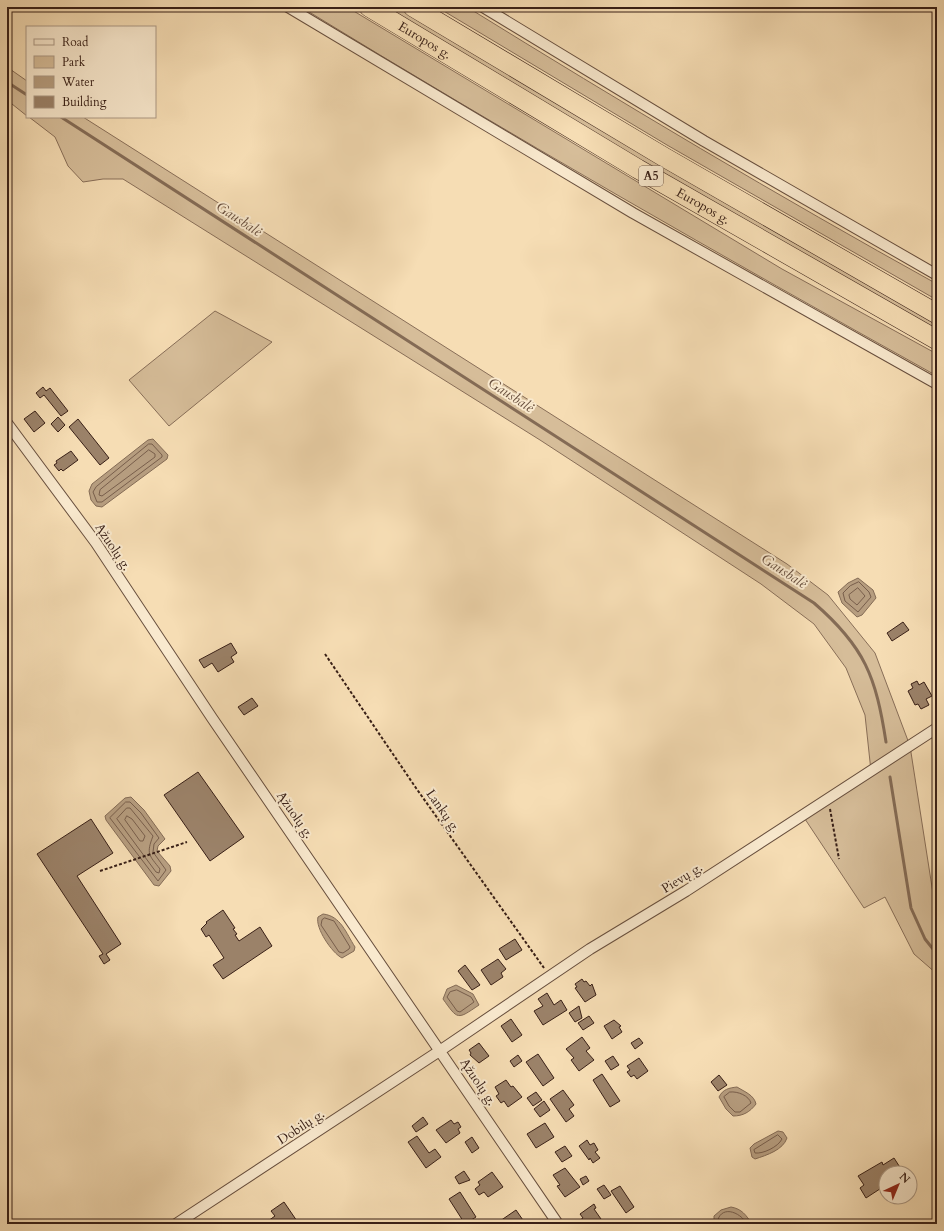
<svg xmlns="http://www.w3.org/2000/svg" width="944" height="1231" viewBox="0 0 944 1231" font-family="Cardo,serif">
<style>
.green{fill:#d6bd99;stroke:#886e58}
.water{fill:#b69d7f;stroke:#846b55}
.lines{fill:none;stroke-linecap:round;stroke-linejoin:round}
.shore{stroke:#785e4b;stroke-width:1}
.stream{stroke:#846b55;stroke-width:3}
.building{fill:#9b8269;stroke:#392017}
.street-casing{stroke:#684f3e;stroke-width:12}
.highway-casing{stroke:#392017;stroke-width:20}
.path{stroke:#392017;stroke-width:2;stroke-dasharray:3 2;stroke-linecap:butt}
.street{stroke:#f9e9ce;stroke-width:10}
.highway{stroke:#f6ddb4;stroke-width:19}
.labels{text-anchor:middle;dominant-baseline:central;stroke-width:4;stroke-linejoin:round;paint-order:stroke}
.shield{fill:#f9e9ce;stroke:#735c4e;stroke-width:1}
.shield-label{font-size:12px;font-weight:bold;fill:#392017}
.street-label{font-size:13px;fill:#392017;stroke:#f9e9ce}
.water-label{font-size:14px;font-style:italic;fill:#654c3b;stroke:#f9e9ce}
</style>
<rect width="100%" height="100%" fill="#f6ddb4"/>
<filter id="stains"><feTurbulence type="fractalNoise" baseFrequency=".005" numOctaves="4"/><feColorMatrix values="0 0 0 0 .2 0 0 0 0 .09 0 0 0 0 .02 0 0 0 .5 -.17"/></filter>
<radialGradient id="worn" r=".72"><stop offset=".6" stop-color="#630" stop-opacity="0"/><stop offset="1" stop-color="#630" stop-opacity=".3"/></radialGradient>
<path class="green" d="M 301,7 L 347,7 L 782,269 L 937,354 L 937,376 C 723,257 510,135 301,7 Z
M 383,7 L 399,7 L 466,48 L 937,322 L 937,332 L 783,245 Z
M 437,7 L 467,7 C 622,103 778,196 937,284 L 937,300 L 667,145 Z
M 7,67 L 27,81 L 27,116 L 7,100 Z
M 29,117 L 83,117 L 787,564 L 828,595 L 875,653 L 910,746 L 934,900 L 937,906 L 937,974 L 914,954 L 885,897 L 864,908 L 803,816 L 871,771 L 865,715 L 846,668 L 814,624 L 761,584 L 540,440 L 123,179 L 103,179 L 83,182 L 68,166 L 55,137 Z
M 215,311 L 272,342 L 169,426 L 129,380 Z"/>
<path class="water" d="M 153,439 L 168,455 L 167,459 L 102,507 L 96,506 L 91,500 L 89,491 L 92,484 L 148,440 Z
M 858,578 L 873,590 L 876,598 L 862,615 L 857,617 L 842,603 L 838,592 L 848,583 Z
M 131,797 L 144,810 L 165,839 L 158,846 L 157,851 L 170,866 L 171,871 L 159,886 L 154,885 L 106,820 L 105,816 L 125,798 Z
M 323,914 C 341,916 346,933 355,947 L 354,951 L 342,958 C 332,953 315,928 318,917 Z
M 456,985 L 473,994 L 479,1005 C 457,1020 458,1020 443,999 L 447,989 Z
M 737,1087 C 745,1092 754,1095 756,1104 C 750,1112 743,1116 733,1116 L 726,1109 L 719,1097 C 723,1089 729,1088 737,1087 Z
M 778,1131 L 783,1132 L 787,1138 C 783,1150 767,1155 755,1159 L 752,1157 L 750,1148 L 754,1144 Z
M 731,1207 C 742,1209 746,1215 752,1224 L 714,1224 L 714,1216 L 721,1210 Z"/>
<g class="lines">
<path class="shore" d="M 149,444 L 152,444 L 162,455 L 162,457 L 102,502 L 97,502 L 93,492 L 96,487 Z
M 149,450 L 155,454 L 155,457 L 102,496 L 99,495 L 100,490 Z
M 859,582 L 869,592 L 871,597 L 858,612 L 845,601 L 843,593 L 850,586 Z
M 858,588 L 865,596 L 857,605 L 850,599 L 849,595 Z
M 126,802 L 130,802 L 141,813 L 159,838 L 154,844 L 153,852 L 166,870 L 158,881 L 110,818 Z
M 127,808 L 130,808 L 153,836 C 146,854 149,855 160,869 L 159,873 L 156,872 L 117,819 Z
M 127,816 L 132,819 L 145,836 L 143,841 L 140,841 L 125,820 Z
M 325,918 L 334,921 L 350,947 L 349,949 L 343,953 L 339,952 L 321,925 L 322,920 Z
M 457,990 L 471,997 L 474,1002 L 460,1012 L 457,1011 L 447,997 L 450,992 Z
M 730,1092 C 738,1091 749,1096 751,1103 L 740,1112 L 735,1112 L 729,1106 L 724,1097 Z
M 778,1135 L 782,1139 C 778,1147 763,1154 755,1153 L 754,1150 Z
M 717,1224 C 719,1204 740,1211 747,1224"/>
<path class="stream" d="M 7,82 L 27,95
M 61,117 L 814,603 C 865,647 876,677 886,742
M 890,777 L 911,908 L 925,939 L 937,954"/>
</g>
<path class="building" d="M 43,387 L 46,391 L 50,388 L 68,411 L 61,416 L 44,395 L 40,398 L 36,393 Z
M 35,411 L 45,423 L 34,432 L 24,419 Z
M 58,417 L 65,425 L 58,432 L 51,424 Z
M 78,419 L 109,458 L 100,465 L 69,427 Z
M 71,451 L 78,460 L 63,471 L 61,469 L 59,471 L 54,465 L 57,463 L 56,461 Z
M 903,622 L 909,630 L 892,641 L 887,633 Z
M 231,643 L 237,653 L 231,657 L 234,662 L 218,672 L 212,663 L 204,668 L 199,660 Z
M 917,681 L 919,685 L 924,682 L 932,696 L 926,699 L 929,705 L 921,709 L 918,704 L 915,705 L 908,691 L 913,688 L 911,684 Z
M 252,698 L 258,706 L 244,715 L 238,707 Z
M 198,772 L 244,837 L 210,861 L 164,795 Z
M 91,819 L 113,853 L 77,876 L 121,944 L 106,954 L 110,960 L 104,964 L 99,956 L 103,954 L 37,854 Z
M 223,910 L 235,928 L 233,929 L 237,934 L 235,935 L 239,941 L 260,927 L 272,946 L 223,979 L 213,965 L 224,958 L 209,935 L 206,937 L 201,929 L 207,923 L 206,922 Z
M 515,939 L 522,950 L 506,960 L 499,949 Z
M 498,959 L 506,969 L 501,973 L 503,977 L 491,985 L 481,970 Z
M 465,965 L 480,985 L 472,990 L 458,971 Z
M 582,979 L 584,982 L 586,981 L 590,986 L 592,984 L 596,995 L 585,1002 L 575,988 L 577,987 L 575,984 Z
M 547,993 L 554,1005 L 561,1000 L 567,1010 L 543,1025 L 534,1011 L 543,1006 L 538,999 Z
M 579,1006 L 582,1018 L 575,1022 L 569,1013 Z
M 589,1016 L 594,1023 L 583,1030 L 578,1023 Z
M 511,1019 L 522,1035 L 512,1042 L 501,1026 Z
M 614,1020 L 621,1026 L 619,1027 L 622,1032 L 612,1039 L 604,1026 Z
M 582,1037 L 590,1048 L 586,1051 L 594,1060 L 579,1071 L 571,1060 L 574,1058 L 566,1049 Z
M 639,1038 L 643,1043 L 635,1049 L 631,1043 Z
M 479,1043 L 489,1056 L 479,1063 L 470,1055 L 471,1053 L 469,1050 Z
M 538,1054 L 554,1078 L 543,1086 L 526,1062 Z
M 518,1055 L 522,1061 L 514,1067 L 510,1061 Z
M 613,1056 L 619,1065 L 611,1070 L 605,1061 Z
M 639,1058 L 648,1071 L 637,1079 L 634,1075 L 631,1077 L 627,1072 L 630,1070 L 627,1066 Z
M 602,1074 L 620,1101 L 610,1107 L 593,1080 Z
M 719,1075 L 727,1085 L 718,1091 L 711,1082 Z
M 506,1080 L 511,1087 L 513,1086 L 522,1097 L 508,1107 L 504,1101 L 501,1103 L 496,1096 L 499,1094 L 495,1087 Z
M 563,1090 L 574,1105 L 569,1109 L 574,1116 L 566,1122 L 550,1099 Z
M 536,1092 L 542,1100 L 533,1106 L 527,1098 Z
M 544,1101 L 550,1110 L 540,1117 L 534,1109 Z
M 423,1117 L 428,1124 L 416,1132 L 412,1126 Z
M 451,1120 L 454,1124 L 458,1122 L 461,1127 L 458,1129 L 460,1133 L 446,1143 L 436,1130 Z
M 545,1123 L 554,1137 L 536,1148 L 527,1134 Z
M 417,1136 L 429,1153 L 435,1149 L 441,1157 L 426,1168 L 408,1142 Z
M 472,1137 L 479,1148 L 472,1153 L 465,1142 Z
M 587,1140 L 590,1145 L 594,1143 L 598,1150 L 595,1152 L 600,1158 L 593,1163 L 590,1158 L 589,1160 L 579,1146 Z
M 565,1146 L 572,1156 L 562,1162 L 555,1152 Z
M 894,1158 L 903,1172 L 886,1173 L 886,1185 L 866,1198 L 860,1188 L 864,1185 L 858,1176 L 882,1162 L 883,1165 Z
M 565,1168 L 580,1187 L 565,1197 L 557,1186 L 560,1185 L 553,1175 Z
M 464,1171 L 470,1180 L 459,1184 L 455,1177 Z
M 492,1172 L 503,1187 L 488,1197 L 484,1192 L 479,1195 L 475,1189 L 480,1185 L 478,1182 Z
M 586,1176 L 589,1181 L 583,1185 L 580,1179 Z
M 604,1185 L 611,1195 L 604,1199 L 597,1189 Z
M 620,1186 L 634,1207 L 626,1213 L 611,1191 Z
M 460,1192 L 476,1217 L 465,1224 L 449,1199 Z
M 284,1202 L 299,1224 L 269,1224 L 268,1221 L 275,1216 L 271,1211 Z
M 594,1204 L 596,1208 L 594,1209 L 601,1219 L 593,1224 L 586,1222 L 583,1224 L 580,1220 L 583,1218 L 580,1214 Z
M 516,1210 L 525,1223 L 502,1224 L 500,1221 Z"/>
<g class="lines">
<g class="street-casing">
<path id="street" d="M 288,7 L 633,213 L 937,384
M 483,7 L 704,141 L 937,275
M 7,423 L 96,543 L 212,718 L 558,1224
M 176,1224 L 441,1050 L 590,949 L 686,891 L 937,728"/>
</g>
<g class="highway-casing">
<g id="highway">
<path id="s1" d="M 369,7 L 638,169 L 937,340"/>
<path d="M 413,7 L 664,157 L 937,314"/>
</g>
</g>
<path class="path" d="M 325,654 L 416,788 L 544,968
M 830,809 L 839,859
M 100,871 L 187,842"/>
<use href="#street" class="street"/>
<use href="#highway" class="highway"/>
</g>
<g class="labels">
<rect class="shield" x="639" y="166" width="24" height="20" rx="3"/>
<g class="shield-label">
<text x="651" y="176">A5</text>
</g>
<g class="street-label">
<text stroke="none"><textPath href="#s1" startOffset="65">Europos g.</textPath></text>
<text stroke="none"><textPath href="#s1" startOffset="389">Europos g.</textPath></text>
<text transform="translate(113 547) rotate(56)">Ąžuolų g.</text>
<text transform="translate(443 811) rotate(55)">Lankų g.</text>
<text transform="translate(295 815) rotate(55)">Ąžuolų g.</text>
<text transform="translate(682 878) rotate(-32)">Pievų g.</text>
<text transform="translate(478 1082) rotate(56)">Ąžuolų g.</text>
<text transform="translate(301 1127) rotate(-33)">Dobilų g.</text>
</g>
<g class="water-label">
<text transform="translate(239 219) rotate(33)">Gausbalė</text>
<text transform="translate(511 395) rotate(33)">Gausbalė</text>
<text transform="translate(784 571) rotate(33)">Gausbalė</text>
</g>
</g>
<rect width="944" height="1231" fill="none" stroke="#f6ddb4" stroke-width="24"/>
<rect x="8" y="8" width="928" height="1215" fill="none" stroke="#392017" stroke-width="2"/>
<rect x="12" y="12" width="920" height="1207" fill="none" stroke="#392017"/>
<rect x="26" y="26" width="130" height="92" fill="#f9e9ce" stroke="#ac9985"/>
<rect x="34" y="39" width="20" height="6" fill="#f9e9ce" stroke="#ac9985"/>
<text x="62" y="46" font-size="12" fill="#392017">Road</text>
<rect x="34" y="56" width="20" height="12" fill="#d6bd99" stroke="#ac9985"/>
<text x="62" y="66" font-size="12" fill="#392017">Park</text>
<rect x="34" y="76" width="20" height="12" fill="#b69d7f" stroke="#ac9985"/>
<text x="62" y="86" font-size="12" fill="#392017">Water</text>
<rect x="34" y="96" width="20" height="12" fill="#9b8269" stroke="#ac9985"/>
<text x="62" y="106" font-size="12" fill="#392017">Building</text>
<g transform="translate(898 1185) rotate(44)"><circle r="19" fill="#f9e9ce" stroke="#ac9985"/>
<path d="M0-3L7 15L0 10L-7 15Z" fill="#8f2418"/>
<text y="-6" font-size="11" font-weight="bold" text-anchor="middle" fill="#392017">N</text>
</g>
<rect width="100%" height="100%" filter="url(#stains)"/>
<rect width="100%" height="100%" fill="url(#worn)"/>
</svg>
